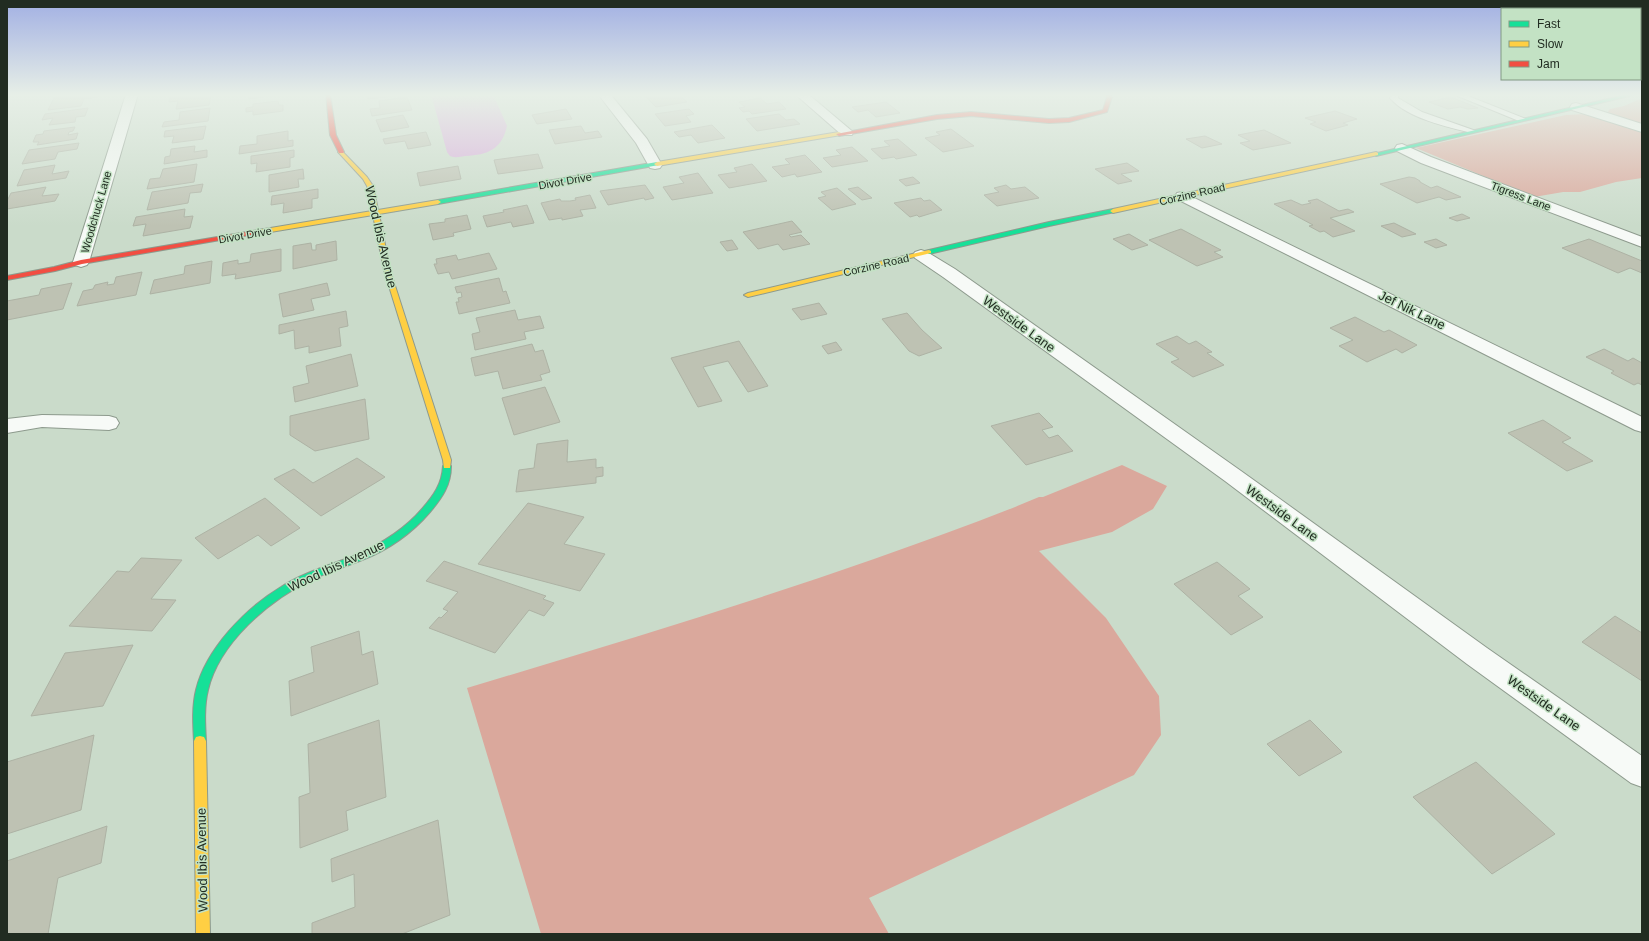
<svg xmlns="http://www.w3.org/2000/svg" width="1649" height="941" viewBox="0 0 1649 941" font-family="Helvetica,sans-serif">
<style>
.forest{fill:#daa89c}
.water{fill:#d9abdc}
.building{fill:#bec2b3;stroke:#adb2a4}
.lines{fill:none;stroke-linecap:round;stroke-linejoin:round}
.lane-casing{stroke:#8d9a8d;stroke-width:2}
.street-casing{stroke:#8d9a8d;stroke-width:2}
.fast-casing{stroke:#8d9a8d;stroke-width:2}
.slow-casing{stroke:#8d9a8d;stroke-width:2}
.jam-casing{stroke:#8d9a8d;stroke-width:2}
.path{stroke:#d2d7d2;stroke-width:1.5;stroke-dasharray:2 2;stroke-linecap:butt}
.lane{fill:#f7faf7;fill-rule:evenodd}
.street{fill:#f7faf7;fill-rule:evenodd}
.fast{fill:#16e098;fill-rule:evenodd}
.slow{fill:#ffcf43;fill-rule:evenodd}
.jam{fill:#f24e42;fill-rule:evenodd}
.labels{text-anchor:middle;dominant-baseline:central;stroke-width:3;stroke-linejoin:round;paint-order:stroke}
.far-street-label{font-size:11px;fill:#212c21;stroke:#c3e2c4}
.street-label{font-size:13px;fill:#212c21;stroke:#c3e2c4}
</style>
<rect width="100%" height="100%" fill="#cadbca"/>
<path class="forest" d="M 1642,98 L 1642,178 L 1616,182 L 1580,192 L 1563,192 L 1534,197 L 1416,148 L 1566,115 L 1607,113 L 1610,109 L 1624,106 Z
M 1122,465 L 1167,486 L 1153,509 L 1112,532 L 1039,551 L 1106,618 L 1159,696 L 1161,735 L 1134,775 L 869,898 L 889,934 L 541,934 L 467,688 C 604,647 740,606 874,559 C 930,539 985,520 1039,497 L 1043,497 Z"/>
<path class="water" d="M 431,94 L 493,94 L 507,126 C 502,149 488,155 465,156 C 460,157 455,158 450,156 L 447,152 Z"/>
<path class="building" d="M 80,94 L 98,94 L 97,97 L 84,99 L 81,106 L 48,110 L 54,98 Z
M 189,94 L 211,94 L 209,105 L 176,109 L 178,101 L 169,102 L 170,97 Z
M 249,94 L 282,94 L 249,99 Z
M 367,94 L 408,94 L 368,99 Z
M 665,94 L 679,94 L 687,102 L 656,107 L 646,97 Z
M 407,97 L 412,110 L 372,116 L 370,109 L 380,108 L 379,101 Z
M 1451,97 L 1478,108 L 1468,109 L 1460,107 L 1448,109 L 1429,102 Z
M 760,98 L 767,104 L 779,102 L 786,109 L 752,114 L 749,111 L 743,112 L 739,108 L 745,107 L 739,102 Z
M 278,101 L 279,105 L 283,105 L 283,111 L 253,115 L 253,111 L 246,112 L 246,108 L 253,107 L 253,104 Z
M 886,102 L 900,113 L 876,117 L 868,110 L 858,112 L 852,107 Z
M 88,108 L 85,116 L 76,117 L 75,122 L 49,125 L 53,118 L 42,120 L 45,114 Z
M 210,108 L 208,121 L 162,127 L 164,122 L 179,120 L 180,112 Z
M 566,109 L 572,119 L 537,124 L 532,115 Z
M 689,109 L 694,114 L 686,116 L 691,122 L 665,126 L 655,114 Z
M 1335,111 L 1357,119 L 1343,123 L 1348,125 L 1326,131 L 1310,124 L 1316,122 L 1305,118 Z
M 779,114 L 786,120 L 794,119 L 800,124 L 757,131 L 746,119 Z
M 403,115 L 409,127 L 381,132 L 376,120 Z
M 712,125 L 725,138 L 698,143 L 691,135 L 679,137 L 674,132 Z
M 206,126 L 203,139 L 172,143 L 174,136 L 164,137 L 165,131 Z
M 581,126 L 585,133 L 598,131 L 602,137 L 555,144 L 549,130 Z
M 75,127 L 73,131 L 69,132 L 68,135 L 78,133 L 76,139 L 37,145 L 39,142 L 33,142 L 36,135 L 43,134 L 44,131 Z
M 951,129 L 974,146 L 943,152 L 925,138 L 940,135 L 936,132 Z
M 1264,130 L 1291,143 L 1253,150 L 1240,143 L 1250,141 L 1238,135 Z
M 288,131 L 288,141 L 293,140 L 293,146 L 239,154 L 240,146 L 257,144 L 257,136 Z
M 426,132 L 431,145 L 408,149 L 405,141 L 385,144 L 383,139 Z
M 1205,136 L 1222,144 L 1202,148 L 1186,139 Z
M 898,139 L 917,155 L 896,159 L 894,157 L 882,159 L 871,149 L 890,146 L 884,141 Z
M 79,143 L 77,149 L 58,152 L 55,159 L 22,164 L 29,150 Z
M 195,146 L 194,152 L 207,150 L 207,157 L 164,164 L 165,157 L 170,156 L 171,149 Z
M 852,147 L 868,161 L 832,167 L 823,158 L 841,155 L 836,150 Z
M 294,150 L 294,157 L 290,158 L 290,167 L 256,172 L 257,163 L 251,164 L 251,156 Z
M 538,154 L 543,168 L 498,174 L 494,160 Z
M 805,155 L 822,172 L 797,177 L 795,174 L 782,177 L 772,167 L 790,164 L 785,159 Z
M 1127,163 L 1139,171 L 1121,174 L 1132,181 L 1118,184 L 1095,169 Z
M 197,164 L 194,182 L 147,189 L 150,179 L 160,178 L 163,169 Z
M 752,164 L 767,181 L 729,188 L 718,175 L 737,172 L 734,168 Z
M 55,165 L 52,174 L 69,171 L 66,178 L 17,186 L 24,170 Z
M 458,166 L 461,179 L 420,186 L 417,173 Z
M 303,169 L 304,179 L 298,179 L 299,187 L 269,192 L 269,175 Z
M 698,173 L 713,193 L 672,200 L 663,187 L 684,183 L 679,177 Z
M 913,177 L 920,183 L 906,186 L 899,180 Z
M 1409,177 L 1415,178 L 1420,181 L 1420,182 L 1431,188 L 1437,186 L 1461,197 L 1446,200 L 1439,197 L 1417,203 L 1380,184 Z
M 203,184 L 201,192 L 190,193 L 188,203 L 147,210 L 152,192 Z
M 645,185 L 654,198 L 645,200 L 644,198 L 608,205 L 600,191 Z
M 1006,185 L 1011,189 L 1025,187 L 1039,198 L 997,206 L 984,195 L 999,192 L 994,188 Z
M 46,187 L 42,196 L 59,194 L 55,201 L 7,209 L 7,201 L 11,193 Z
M 858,187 L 872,198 L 862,200 L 848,189 Z
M 837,188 L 856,204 L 832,210 L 818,198 L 826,196 L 821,192 Z
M 318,189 L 318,198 L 312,199 L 312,208 L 283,213 L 284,203 L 271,205 L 272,196 Z
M 590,195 L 596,208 L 580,210 L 583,216 L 562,220 L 562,218 L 549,220 L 541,203 L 560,199 L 561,201 L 570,201 L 576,200 L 575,198 Z
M 921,198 L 924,201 L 930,200 L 942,210 L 919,217 L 917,215 L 910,217 L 894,203 Z
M 1317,199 L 1339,211 L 1348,209 L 1354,212 L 1330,218 L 1355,231 L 1333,237 L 1324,231 L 1320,232 L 1309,226 L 1313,225 L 1274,204 L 1291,200 L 1302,205 L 1311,203 L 1308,201 Z
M 527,205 L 534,223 L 513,227 L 511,222 L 487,227 L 483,216 L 504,212 L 503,210 Z
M 185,209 L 184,217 L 193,216 L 190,228 L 143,236 L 146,224 L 133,226 L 136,217 Z
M 1462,214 L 1470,218 L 1457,221 L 1449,218 Z
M 467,215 L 471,229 L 453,233 L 454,236 L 433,240 L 429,224 L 445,222 L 445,219 Z
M 792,221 L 802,232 L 789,235 L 791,237 L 801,235 L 810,244 L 783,250 L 778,244 L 758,249 L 743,232 Z
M 1394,223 L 1416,234 L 1402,237 L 1381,226 Z
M 1181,229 L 1221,250 L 1214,252 L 1223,257 L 1197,266 L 1149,240 Z
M 1129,234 L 1148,245 L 1132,250 L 1113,239 Z
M 1436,239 L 1447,245 L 1436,248 L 1424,242 Z
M 1589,239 L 1642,261 L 1642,273 L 1630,268 L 1618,273 L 1562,248 Z
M 732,240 L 738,249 L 727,251 L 720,242 Z
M 336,241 L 337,260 L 293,269 L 293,246 L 311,243 L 312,250 L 316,250 L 316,245 Z
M 281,249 L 281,271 L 235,279 L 236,274 L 222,276 L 223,263 L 238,260 L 238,264 L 250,262 L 251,254 Z
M 489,253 L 497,269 L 452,279 L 449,272 L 438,274 L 434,264 L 437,264 L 436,259 L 456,255 L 458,260 Z
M 212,261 L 210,283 L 150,294 L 154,280 L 184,274 L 185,266 Z
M 142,272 L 136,295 L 77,306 L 83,291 L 93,289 L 95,285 L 108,282 L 107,285 L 114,284 L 116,277 Z
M 499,278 L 503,292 L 506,291 L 510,303 L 459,314 L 456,302 L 459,302 L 458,298 L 462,297 L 461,292 L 457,293 L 455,287 Z
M 72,283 L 63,309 L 7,320 L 7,301 L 39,295 L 41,289 Z
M 327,283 L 330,295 L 311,299 L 314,310 L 283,317 L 279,294 Z
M 819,303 L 827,314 L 801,320 L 792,309 Z
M 515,310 L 518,320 L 540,316 L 544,328 L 524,332 L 526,339 L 475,350 L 472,334 L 480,332 L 476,318 Z
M 346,311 L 348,326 L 339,328 L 341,346 L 309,353 L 309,346 L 295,349 L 294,330 L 279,334 L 279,325 Z
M 907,313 L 922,330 L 942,348 L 919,356 L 909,351 L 882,319 Z
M 1355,317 L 1384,332 L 1389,330 L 1417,345 L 1402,353 L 1396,349 L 1367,362 L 1339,346 L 1353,340 L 1330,328 Z
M 1177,336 L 1189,344 L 1196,341 L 1212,352 L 1207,353 L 1224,365 L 1193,377 L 1171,362 L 1179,359 L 1156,344 Z
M 739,341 L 768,386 L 748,392 L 728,361 L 703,367 L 722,401 L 698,407 L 671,358 Z
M 836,342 L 842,350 L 828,354 L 822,346 Z
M 532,344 L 535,352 L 543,350 L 550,372 L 540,375 L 542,380 L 503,389 L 498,371 L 475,376 L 471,358 Z
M 1604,349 L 1628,361 L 1633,358 L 1642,363 L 1642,385 L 1638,383 L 1634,385 L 1611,373 L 1614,371 L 1586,357 Z
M 351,354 L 358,386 L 295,402 L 293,387 L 309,383 L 306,366 Z
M 545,387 L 560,422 L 514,435 L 502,398 Z
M 365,399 L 369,439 L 315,451 L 290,435 L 290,416 Z
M 1039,413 L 1053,427 L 1042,430 L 1049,438 L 1058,435 L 1073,451 L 1026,465 L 991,426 Z
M 1543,420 L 1571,438 L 1562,442 L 1593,461 L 1567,471 L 1508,433 Z
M 568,440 L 567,462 L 596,459 L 596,468 L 603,467 L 603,476 L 596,477 L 596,483 L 516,492 L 519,470 L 534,468 L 537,444 Z
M 357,458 L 385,477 L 321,516 L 274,479 L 294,469 L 313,483 Z
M 265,498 L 300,528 L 271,546 L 258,535 L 218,559 L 195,538 Z
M 528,503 L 584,517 L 564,544 L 605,554 L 580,591 L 478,564 Z
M 141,558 L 182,560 L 151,599 L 176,600 L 152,631 L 69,626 L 117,571 L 129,572 Z
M 444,561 L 546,596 L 543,599 L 554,603 L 544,616 L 529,610 L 495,653 L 429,628 L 439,617 L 441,618 L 448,611 L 443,609 L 458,592 L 426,581 Z
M 1217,562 L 1250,589 L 1238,596 L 1263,617 L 1231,635 L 1174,584 Z
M 1615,616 L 1642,633 L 1642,681 L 1582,642 Z
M 359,631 L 362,655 L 373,651 L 378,684 L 291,716 L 289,681 L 314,672 L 311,647 Z
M 133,645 L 103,706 L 31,716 L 65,653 Z
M 379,720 L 386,797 L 346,811 L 348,830 L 300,848 L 299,797 L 310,793 L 308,744 Z
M 1310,720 L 1342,752 L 1299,776 L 1267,744 Z
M 94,735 L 81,810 L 7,834 L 7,762 Z
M 1476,762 L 1555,834 L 1492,874 L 1413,797 Z
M 438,820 L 450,915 L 402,934 L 312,934 L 312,923 L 355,907 L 354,874 L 332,882 L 331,859 Z
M 107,826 L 101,863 L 58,878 L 48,934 L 7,934 L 7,861 Z"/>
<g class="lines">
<g class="lane-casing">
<path id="lane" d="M 1391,94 L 1398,94 L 1398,98 L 1422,112 L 1476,131 L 1472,133 C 1447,127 1407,118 1390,98 Z
M 1453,94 L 1463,94 L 1526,119 L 1522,121 L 1519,121 Z"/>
</g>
<g class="street-casing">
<path id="street" d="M 126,94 L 138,94 L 89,262 L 87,265 L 81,267 L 75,265 L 73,262 Z
M 598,94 L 610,94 L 647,139 L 662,165 L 660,168 L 655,169 L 650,168 L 636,143 Z
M 795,94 L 808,94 L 853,132 L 852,135 L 842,135 Z
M 1576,103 L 1642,124 L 1642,132 L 1572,110 L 1570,107 L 1572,104 Z
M 1402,144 L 1431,157 L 1642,237 L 1642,247 L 1421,163 L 1397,151 L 1395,148 L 1397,145 Z
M 1182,192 L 1642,417 L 1642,432 L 1635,430 L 1177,199 L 1175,196 L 1177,193 Z
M 921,250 L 927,252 L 955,269 L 1241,471 L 1487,648 L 1642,756 L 1642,787 L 1631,783 L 1467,664 L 1225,481 L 943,277 L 915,258 L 913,255 L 915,252 Z
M 42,415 L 109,416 L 116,418 L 119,423 L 116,428 L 109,430 L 42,427 L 7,433 L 7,419 Z"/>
</g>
<g class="fast-casing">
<path id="fast" d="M 1629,94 L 1638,94 L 1376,156 L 1373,154 Z
M 657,162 L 660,164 L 659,165 L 438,204 L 435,202 L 438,200 Z
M 1113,209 L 1116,211 L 1115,212 L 1049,226 L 929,254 L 926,252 L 929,250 L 1049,222 Z
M 447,463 L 451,466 C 451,485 442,498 430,512 C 412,533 388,550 362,560 C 345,567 328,572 311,580 C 269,600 219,643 208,690 C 204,706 205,724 206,741 L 204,745 L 200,746 L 196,745 L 194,741 C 193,724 192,706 196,690 C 206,649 246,608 281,587 C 304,572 331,565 356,555 C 381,544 405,529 422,509 C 434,495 442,484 443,466 Z"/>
</g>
<g class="slow-casing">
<path id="slow" d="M 839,132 L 841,133 L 841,135 L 657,166 L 654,164 L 657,162 Z
M 341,150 L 367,177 L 373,186 L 378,210 L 438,200 L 441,202 L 438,204 L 379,214 L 390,270 L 451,460 L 450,468 L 444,468 L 443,460 L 384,270 L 373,215 L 253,235 L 250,233 L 253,231 L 372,211 L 367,186 L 363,179 L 339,153 L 338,152 Z
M 1376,152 L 1378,153 L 1378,155 L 1113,213 L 1110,211 L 1113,209 Z
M 929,250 L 931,251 L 931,253 L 748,297 L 744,295 L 748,293 Z
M 200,736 L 204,737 L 206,741 L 210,934 L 196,934 L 194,741 L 196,737 Z"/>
</g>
<g class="jam-casing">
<path id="jam" d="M 326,94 L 330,94 L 336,135 L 344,152 L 343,153 L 339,153 L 330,135 Z
M 1105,94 L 1110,94 L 1112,97 L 1107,112 L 1069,122 L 1049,123 L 971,116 L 937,119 L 839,136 L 836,134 L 937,115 L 971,112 L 1049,119 L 1069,118 L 1103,110 L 1107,97 Z
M 253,231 L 256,233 L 255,234 L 82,264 L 55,271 L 7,280 L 7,276 L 54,267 L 81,260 Z"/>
</g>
<path class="path" d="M 1126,97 L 1164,98 L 1180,94"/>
<use href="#lane" class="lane"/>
<use href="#street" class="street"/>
<use href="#fast" class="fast"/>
<use href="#slow" class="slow"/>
<use href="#jam" class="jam"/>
</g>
<linearGradient id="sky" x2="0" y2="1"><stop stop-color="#a2b0e3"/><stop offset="0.42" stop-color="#e7efe7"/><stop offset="1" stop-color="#e7efe7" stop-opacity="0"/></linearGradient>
<rect width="1649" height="226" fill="url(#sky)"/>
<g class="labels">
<g class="far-street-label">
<text transform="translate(565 181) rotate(-10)">Divot Drive</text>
<text transform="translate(1192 194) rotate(-13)">Corzine Road</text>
<text transform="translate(1521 196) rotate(21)">Tigress Lane</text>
<text transform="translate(96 212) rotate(-74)">Woodchuck Lane</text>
<text transform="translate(245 235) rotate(-10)">Divot Drive</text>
<text transform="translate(876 265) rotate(-13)">Corzine Road</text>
</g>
<g class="street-label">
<text transform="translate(381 237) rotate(77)">Wood Ibis Avenue</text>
<text transform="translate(1412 310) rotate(26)">Jef Nik Lane</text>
<text transform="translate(1019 324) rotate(36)">Westside Lane</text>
<text transform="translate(1282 513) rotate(36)">Westside Lane</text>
<text transform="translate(336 566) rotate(-25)">Wood Ibis Avenue</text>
<text transform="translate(1544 703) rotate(35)">Westside Lane</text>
<text transform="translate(202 860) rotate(-91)">Wood Ibis Avenue</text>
</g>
</g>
<rect width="1649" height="941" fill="none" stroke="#212c21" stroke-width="16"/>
<rect x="1501" y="8" width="140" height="72" fill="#c3e2c4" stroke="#829983"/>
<rect x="1509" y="21" width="20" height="6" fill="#16e098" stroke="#829983"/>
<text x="1537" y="28" font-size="12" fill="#212c21">Fast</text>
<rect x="1509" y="41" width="20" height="6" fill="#ffcf43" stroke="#829983"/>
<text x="1537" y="48" font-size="12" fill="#212c21">Slow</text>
<rect x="1509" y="61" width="20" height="6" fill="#f24e42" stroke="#829983"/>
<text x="1537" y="68" font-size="12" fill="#212c21">Jam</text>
</svg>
